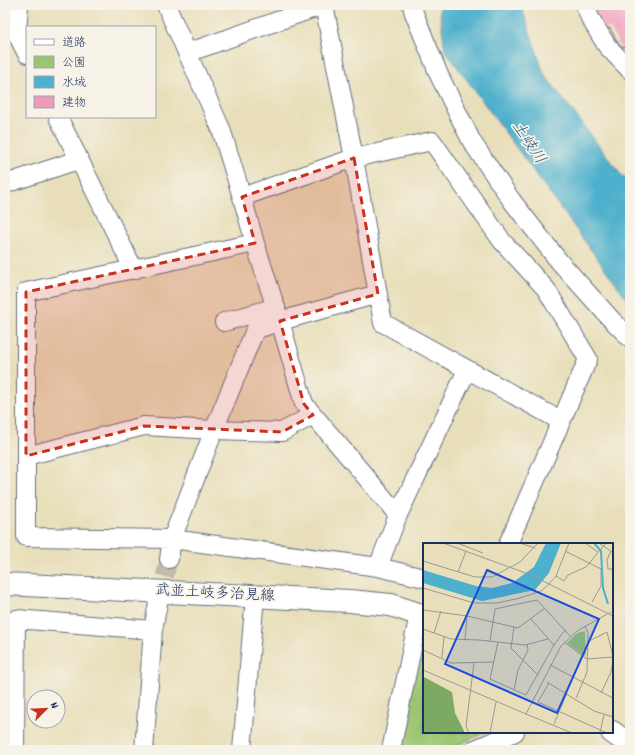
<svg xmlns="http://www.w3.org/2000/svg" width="635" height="755" viewBox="0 0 635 755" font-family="Dekko,'Klee One',sans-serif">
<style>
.green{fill:#9cc571;stroke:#5c7a68}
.water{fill:#4db0cc;stroke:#347095}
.building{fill:#f099b9}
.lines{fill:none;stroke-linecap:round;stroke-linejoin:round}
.minor-tunnel{stroke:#bfbca8;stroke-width:18;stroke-dasharray:18 9;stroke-linecap:butt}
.minor-casing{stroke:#636d7e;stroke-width:20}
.secondary-casing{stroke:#636d7e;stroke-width:24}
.minor{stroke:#fff;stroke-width:18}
.secondary{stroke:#fff;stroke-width:22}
.marked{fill:#c8321e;fill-opacity:0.2;stroke:#c8321e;stroke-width:3;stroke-dasharray:8 5;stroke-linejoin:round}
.labels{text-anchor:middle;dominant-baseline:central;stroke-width:3.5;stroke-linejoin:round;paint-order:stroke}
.street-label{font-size:15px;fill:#1b2f5e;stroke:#f7f3e8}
.water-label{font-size:16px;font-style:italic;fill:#2a567f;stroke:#f7f3e8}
.inset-river{fill:none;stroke:#4db0cc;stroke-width:2}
.inset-road{fill:none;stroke:#969995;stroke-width:1}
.view{fill:#1d4ed8;fill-opacity:0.15;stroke:#1d4ed8;stroke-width:2}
.inset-edge{fill:none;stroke:#1b2f5e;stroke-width:2}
</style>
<rect width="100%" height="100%" fill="#f7f3e8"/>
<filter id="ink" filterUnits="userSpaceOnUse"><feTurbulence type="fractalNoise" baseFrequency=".025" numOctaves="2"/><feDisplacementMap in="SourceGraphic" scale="8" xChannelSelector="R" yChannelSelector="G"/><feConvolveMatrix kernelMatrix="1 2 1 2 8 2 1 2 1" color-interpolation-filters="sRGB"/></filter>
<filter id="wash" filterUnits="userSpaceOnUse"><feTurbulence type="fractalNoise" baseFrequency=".012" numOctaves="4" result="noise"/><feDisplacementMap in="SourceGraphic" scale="16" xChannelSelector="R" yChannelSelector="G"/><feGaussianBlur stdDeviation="0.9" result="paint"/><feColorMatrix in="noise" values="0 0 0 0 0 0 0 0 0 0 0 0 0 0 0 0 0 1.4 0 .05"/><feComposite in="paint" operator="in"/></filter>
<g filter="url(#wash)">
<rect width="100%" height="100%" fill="#e8dfba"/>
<path class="green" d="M 424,633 L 424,732 L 486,732 L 447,750 L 396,750 Z"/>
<path class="water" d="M 439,5 L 521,5 L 544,74 L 623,177 L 630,181 L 630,303 L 445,50 Z"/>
<g id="blocks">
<path class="building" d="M 590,5 L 630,5 L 630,47 L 620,47 L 610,28 L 604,29 Z"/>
</g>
</g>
<g filter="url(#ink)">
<use href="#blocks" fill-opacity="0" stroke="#636d7e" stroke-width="1"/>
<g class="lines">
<path class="minor-tunnel" d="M 158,603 L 169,559"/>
<g class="minor-casing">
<path id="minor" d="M 19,5 L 17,34 L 27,54
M 166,5 L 221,129 L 242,197 L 255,243 L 280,321 L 304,404 L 398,515
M 324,5 L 354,158 L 383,323 L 561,421
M 412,5 L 414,13 L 439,75 L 472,142 L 512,201 L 558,260 L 610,318 L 630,338
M 585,5 L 590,18 L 607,46 L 630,70
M 187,53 L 323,5
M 58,117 L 134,270
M 5,184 L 78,160
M 242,197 L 354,158 L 432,141 L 502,241 L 546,289 L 588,359 L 508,544
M 255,243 L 26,292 L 26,537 L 172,539 L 378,567
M 224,322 L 276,307
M 26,456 L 144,426 L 214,430 L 282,432 L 313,415
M 169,559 L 172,539 L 214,430 L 255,330 L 280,321 L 378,294
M 424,578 L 378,567 L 398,515 L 467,370
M 15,750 L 16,619 L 153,630
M 144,750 L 153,630 L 158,603
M 242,750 L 255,596
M 391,750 L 419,614
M 473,750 L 515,732"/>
</g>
<g class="secondary-casing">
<path id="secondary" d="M 5,584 L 350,601 L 391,605 L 424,616
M 612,732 L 630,745"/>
</g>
<use href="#minor" class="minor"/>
<use href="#secondary" class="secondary"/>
</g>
</g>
<path class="marked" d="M 354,158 L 378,294 L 280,321 L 304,404 L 313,415 L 282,432 L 144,426 L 26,456 L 26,292 L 255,243 L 242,197 Z"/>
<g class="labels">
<g class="street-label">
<text transform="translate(215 594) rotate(3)">武並土岐多治見線</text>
</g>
<g class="water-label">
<text transform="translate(528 143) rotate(56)">土岐川</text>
</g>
</g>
<g transform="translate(423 543)">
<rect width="190" height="190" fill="#e8dfba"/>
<path d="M 162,88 L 163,112 L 161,113 L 144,100 L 154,90 Z" fill="#9cc571"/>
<path d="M 1,134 L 29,149 L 32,170 L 42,190 L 0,190 Z" fill="#7daa63"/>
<path d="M 123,0 L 138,0 L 126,30 L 112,47 L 59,58 L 0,40 L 0,27 L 53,43 L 69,45 L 89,40 L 111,24 Z" fill="#4db0cc"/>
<path class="inset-river" d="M 171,0 L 178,8 L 180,45 L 185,61"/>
<path class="inset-road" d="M 20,0 L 108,32 L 190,73M 34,0 L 60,10M 97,0 L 112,5M 162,0 L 175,9M 176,0 L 189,9M 142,8 L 178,26 L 178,43 L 169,59M 188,8 L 184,17 L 185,26 L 190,26M 0,18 L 52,34 L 69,34 L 97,19 L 115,0M 35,29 L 43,8M 133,33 L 141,38 L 145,32 L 163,24 L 183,0M 0,45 L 51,60 L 74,60 L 97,55 L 118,48 L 125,42 L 133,33 L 146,0M 0,67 L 44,73 L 95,85 L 122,65M 108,76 L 131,102 L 142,87M 91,84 L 88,105 L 116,133M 0,86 L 28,96 L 56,97 L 102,102 L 125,96M 11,90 L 18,68M 42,96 L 44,73M 67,98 L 72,66 L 114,57 L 147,93M 75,99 L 67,136 L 103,152 L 131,102M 141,99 L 164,116 L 190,114M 164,99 L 184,89 L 190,113M 0,107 L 28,120 L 71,119M 19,115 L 21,94M 127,122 L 190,155M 0,127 L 103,171 L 138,103 L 154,88 L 188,69M 124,139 L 171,168 L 190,174M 126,140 L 115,159 L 184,190M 91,147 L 95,127 L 105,107 L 104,102M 178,150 L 188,129 L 190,118M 153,155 L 164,129 L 165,90 L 162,83M 103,171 L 149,190M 131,181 L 144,150M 177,189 L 181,172M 46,190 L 43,183 L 51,120M 67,190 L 73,159"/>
<path class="view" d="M 64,27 L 176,76 L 134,170 L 22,121 Z"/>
<rect width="190" height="190" class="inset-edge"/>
</g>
<rect width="635" height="755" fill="none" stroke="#f7f3e8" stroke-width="20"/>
<rect x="26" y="26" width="130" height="92" fill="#f7f3e8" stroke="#9fa5b1"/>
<rect x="34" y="39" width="20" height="6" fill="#ffffff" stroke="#9fa5b1"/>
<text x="62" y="46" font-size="12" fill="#1b2f5e">道路</text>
<rect x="34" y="56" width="20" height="12" fill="#9cc571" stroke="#9fa5b1"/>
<text x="62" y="66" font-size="12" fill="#1b2f5e">公園</text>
<rect x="34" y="76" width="20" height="12" fill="#4db0cc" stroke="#9fa5b1"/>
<text x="62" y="86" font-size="12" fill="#1b2f5e">水域</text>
<rect x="34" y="96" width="20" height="12" fill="#f099b9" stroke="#9fa5b1"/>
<text x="62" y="106" font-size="12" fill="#1b2f5e">建物</text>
<g transform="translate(46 709) rotate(66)"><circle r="19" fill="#f7f3e8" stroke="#9fa5b1"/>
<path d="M0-3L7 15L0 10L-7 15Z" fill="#c8321e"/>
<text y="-6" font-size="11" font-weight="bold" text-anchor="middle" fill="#1b2f5e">N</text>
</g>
</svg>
